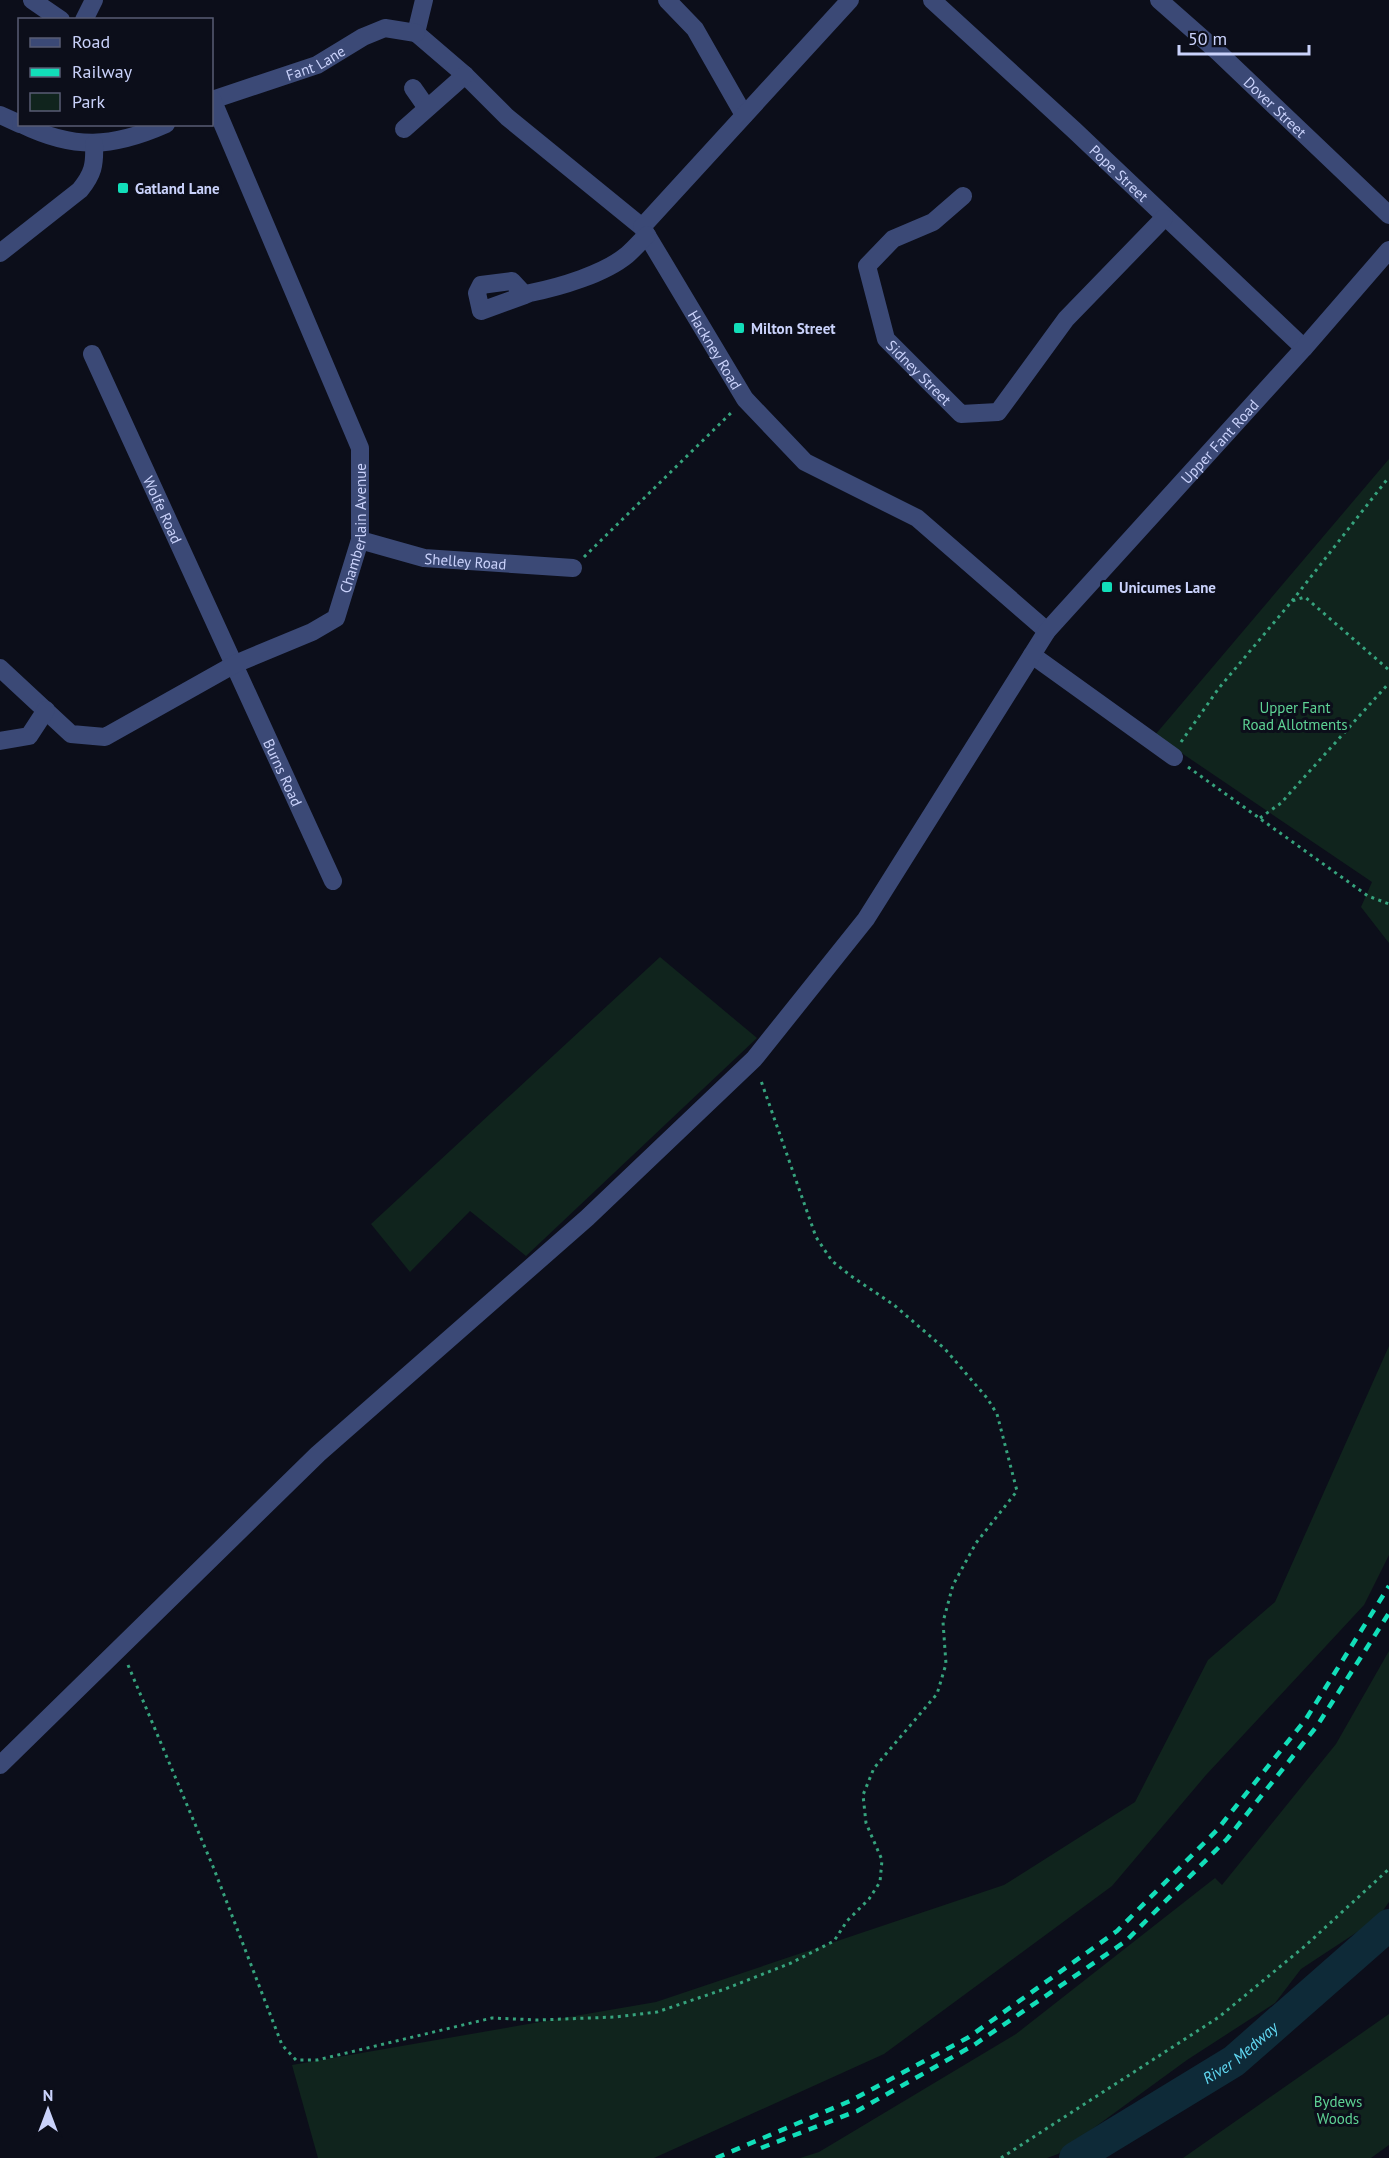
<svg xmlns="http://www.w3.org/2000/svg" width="1389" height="2158" viewBox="0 0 1389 2158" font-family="'PT Sans',sans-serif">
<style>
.green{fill:#10241d}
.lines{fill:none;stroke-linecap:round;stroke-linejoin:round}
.river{stroke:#0e2a38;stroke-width:32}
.path{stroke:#36a37d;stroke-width:3;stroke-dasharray:3 4.5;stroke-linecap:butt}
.minor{stroke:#3b4976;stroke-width:18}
.rail{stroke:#12deb9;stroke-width:4.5;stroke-dasharray:9 8;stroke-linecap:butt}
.poi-dot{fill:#12deb9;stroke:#0c0e1a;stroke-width:2}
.labels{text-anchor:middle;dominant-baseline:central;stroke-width:6;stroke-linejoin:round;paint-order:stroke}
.street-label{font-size:15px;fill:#cad2fb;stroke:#0c0e1a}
.poi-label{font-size:15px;font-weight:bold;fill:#cad2fb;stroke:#0c0e1a;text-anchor:start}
.park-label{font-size:15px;fill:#5ed395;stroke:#0c0e1a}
.water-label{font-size:16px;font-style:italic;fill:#61d8f2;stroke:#0c0e1a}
</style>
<rect width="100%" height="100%" fill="#0c0e1a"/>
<path class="green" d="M 1389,459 L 1389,943 L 1361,907 L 1372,882 L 1155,735 Z
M 660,957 L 757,1038 L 526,1256 L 470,1211 L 410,1272 L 371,1224 Z
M 1389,1346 L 1389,1555 L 1364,1605 L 1206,1775 L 1112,1886 L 884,2054 L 654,2158 L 318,2158 L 292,2065 L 656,2002 L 1004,1885 L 1135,1802 L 1208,1660 L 1275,1602 Z
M 1389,1651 L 1389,1902 L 1377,1919 L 1301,1969 L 1275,2003 L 1187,2060 L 1058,2154 L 1047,2158 L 800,2158 L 819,2152 L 1016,2034 L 1215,1878 L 1222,1885 L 1336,1744 Z
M 1389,2014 L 1389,2145 L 1371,2158 L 1183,2158 Z"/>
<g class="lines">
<path class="river" id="s1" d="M 1075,2158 L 1234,2061 L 1389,1925"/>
<path class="path" d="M 584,557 L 733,411
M 1292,601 L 1389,477
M 1181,742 L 1219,688 L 1292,601 L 1305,597 L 1389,670
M 1188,767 L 1368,896 L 1389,904
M 1260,818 L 1281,803 L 1389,683
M 128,1665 L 214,1869 L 282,2045 L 296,2060 L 317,2060 L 492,2018 L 538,2020 L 615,2017 L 657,2012 L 725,1989 L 791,1963 L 834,1941 L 847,1921 L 869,1899 L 880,1882 L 882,1860 L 866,1823 L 863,1795 L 874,1768 L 937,1694 L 946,1664 L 943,1622 L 953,1585 L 976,1543 L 1017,1491 L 997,1414 L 987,1398 L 945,1349 L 894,1305 L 851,1276 L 832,1261 L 816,1237 L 760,1078
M 1001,2158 L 1219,2017 L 1305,1946 L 1389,1869"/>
<g class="minor">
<path d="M 32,0 L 61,20"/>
<path d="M 667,0 L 695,29 L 744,115"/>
<path id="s2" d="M 932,0 L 1074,130 L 1304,348"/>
<path id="s3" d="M 1159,0 L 1218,52 L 1389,215"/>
<path d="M 84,20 L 94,0"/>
<path id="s4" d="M 416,33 L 465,75 L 507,117 L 642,227 L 745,399 L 805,462 L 917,518 L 1047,631"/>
<path d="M 416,33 L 424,0"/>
<path d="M 413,88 L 427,108"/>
<path id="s5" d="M 212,100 L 317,65 L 363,37 L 385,28 L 416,33"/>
<path d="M 0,115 L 20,124"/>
<path d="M 21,124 C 74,150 112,148 166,124"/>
<path d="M 404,129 L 465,75"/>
<path id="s6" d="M 963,196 L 933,222 L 893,239 L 867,266 L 886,339 L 961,414 L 998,412 L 1066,319 L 1164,218"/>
<path d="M 642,227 L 850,0"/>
<path d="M 0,253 L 80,190 C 93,174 95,165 94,144"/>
<path d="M 525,295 L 512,281 L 481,285 L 477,293 L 481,311 L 525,295 L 530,293 C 560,287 604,274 627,255 C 634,249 640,242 647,235"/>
<path id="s7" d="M 92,354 L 333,881"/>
<path id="s8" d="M 360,540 L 424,558 L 573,568"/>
<path d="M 1032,655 L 1174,757"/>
<path id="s9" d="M 0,668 L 71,734 L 105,737 L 235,664 L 312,632 L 336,618 L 360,540 L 360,448 L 212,99"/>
<path d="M 0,741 L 29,736 L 46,710"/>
<path id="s10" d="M 0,1765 L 318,1454 L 587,1218 L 754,1059 L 866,919 L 1047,631 L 1304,348 L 1389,250"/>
</g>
<path class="rail" d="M 761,2148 L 857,2111 L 974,2045 L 1126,1941 L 1227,1839 L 1317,1726 L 1389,1613
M 716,2158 L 850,2101 L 969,2037 L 1117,1931 L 1217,1830 L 1306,1719 L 1389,1586"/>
</g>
<g class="poi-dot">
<rect x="117" y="182" width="12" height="12" rx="3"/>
<rect x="733" y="322" width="12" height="12" rx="3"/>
<rect x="1101" y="581" width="12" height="12" rx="3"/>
</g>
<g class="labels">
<g class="street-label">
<text stroke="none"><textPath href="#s5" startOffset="110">Fant Lane</textPath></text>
<text stroke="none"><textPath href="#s3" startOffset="158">Dover Street</textPath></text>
<text stroke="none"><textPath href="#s2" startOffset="255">Pope Street</textPath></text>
<text stroke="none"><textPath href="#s4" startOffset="441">Hackney Road</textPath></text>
<text stroke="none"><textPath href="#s6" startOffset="243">Sidney Street</textPath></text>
<text stroke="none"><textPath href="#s10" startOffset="1809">Upper Fant Road</textPath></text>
<text stroke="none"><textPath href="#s7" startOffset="171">Wolfe Road</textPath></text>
<text stroke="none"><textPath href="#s9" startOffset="484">Chamberlain Avenue</textPath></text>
<text stroke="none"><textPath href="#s8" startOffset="108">Shelley Road</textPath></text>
<text stroke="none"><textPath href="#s7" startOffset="460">Burns Road</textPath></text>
</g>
<g class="poi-label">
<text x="135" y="188">Gatland Lane</text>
<text x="751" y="328">Milton Street</text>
<text x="1119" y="587">Unicumes Lane</text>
</g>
<g class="park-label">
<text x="1295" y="707">Upper Fant<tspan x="1295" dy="17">Road Allotments</tspan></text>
<text x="1338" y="2101">Bydews<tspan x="1338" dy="17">Woods</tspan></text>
</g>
<g class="water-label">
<text stroke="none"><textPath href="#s1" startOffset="196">River Medway</textPath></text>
</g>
</g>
<rect x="18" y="18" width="195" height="108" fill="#0c0e1a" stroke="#585c74" stroke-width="1.5"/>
<rect x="30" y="38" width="30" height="9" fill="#3b4976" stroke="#585c74" stroke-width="1.5"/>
<text x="72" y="48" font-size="18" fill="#cad2fb">Road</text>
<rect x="30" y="68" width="30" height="9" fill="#12deb9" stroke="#585c74" stroke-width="1.5"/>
<text x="72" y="78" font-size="18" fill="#cad2fb">Railway</text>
<rect x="30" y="93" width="30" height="18" fill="#10241d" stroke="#585c74" stroke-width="1.5"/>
<text x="72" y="108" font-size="18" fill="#cad2fb">Park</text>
<g transform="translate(48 2110)" stroke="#0c0e1a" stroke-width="4.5" paint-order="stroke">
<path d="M0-4.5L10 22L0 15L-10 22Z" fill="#cad2fb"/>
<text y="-9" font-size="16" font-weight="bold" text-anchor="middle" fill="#cad2fb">N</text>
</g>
<path d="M1179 45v9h130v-9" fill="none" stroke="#cad2fb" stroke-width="3"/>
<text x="1188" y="45" font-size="18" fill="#cad2fb" stroke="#0c0e1a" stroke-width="4.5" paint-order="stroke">50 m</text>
</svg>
